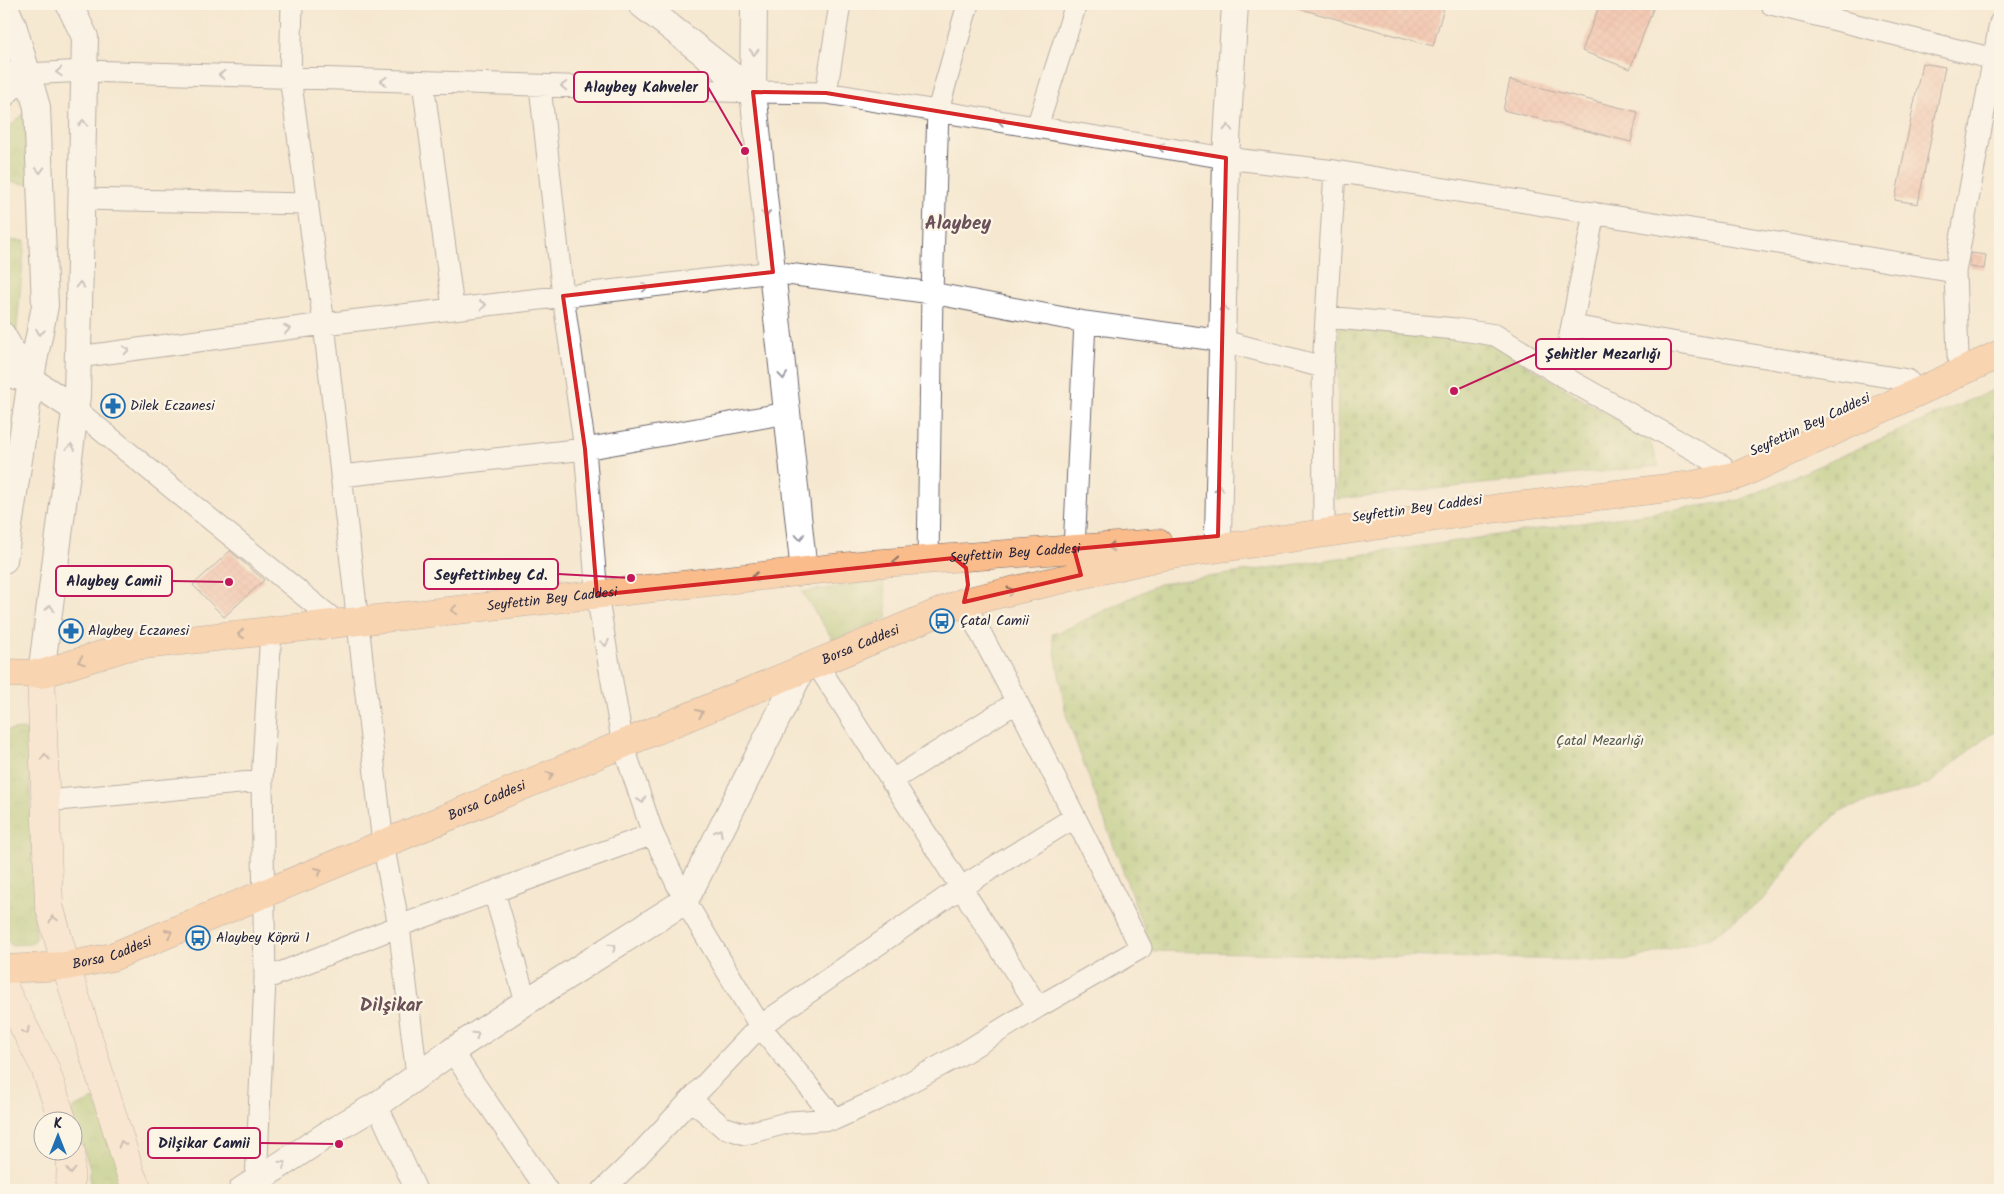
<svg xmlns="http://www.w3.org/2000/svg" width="2004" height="1194" viewBox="0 0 2004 1194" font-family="Kalam,sans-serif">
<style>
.cemetery{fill:url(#cemetery-stones);stroke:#637253}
.park{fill:url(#park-crowns);stroke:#637253}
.building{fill:url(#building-cross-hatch)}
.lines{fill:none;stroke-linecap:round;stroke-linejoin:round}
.minor-casing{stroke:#6c676f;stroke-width:23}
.tertiary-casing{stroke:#6c676f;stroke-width:28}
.secondary-casing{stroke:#6c676f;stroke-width:29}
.primary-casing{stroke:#6c676f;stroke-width:29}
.minor{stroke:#fff;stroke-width:21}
.tertiary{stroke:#fff;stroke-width:26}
.secondary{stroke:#fde4d1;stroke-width:28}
.primary{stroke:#fabc8b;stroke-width:28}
.oneway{stroke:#9c9ca7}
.oneway2{stroke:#8e6f63}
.oneway3{stroke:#9a8d8e}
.marked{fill:none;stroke:#d62828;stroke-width:4;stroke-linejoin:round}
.labels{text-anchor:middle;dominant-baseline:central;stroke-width:4.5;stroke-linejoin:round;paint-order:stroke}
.poi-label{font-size:14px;fill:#22223b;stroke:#fcf5e5;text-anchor:start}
.street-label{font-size:14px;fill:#22223b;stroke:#fcf5e5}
.park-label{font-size:14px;fill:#505a4c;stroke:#fcf5e5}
.district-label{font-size:19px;font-weight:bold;fill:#6a5059;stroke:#fcf5e5}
.leader{fill:none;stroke:#c2185b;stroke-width:2}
.callout-dot{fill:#c2185b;stroke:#fcf5e5;stroke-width:2}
.callout{fill:#fcf5e5;stroke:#c2185b;stroke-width:2}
.callout-label{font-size:15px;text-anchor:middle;font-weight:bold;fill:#22223b}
</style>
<defs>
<pattern id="cemetery-stones" width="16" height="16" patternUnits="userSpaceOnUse" patternTransform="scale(1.25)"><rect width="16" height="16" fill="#a4c36b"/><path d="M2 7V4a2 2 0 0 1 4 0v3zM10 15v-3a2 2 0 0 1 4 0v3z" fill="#8da75e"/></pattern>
<pattern id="park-crowns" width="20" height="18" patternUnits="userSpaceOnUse" patternTransform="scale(1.25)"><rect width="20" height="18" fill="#a4c36b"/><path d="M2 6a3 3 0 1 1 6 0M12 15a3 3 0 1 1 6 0" fill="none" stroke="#8da75e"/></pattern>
<pattern id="building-cross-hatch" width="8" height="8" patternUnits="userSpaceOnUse" patternTransform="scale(1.25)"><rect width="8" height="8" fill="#f1a591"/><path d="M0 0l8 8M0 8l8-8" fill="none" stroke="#ce8e7e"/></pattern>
</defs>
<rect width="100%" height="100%" fill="#fcf5e5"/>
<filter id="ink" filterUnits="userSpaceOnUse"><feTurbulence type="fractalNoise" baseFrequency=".02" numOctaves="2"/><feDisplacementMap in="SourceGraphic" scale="10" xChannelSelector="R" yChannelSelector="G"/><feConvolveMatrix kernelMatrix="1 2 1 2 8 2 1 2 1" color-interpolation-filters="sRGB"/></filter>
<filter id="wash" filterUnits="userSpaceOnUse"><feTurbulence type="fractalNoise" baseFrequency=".0096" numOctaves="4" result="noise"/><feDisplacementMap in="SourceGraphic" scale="20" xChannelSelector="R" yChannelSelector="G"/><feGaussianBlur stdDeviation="1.12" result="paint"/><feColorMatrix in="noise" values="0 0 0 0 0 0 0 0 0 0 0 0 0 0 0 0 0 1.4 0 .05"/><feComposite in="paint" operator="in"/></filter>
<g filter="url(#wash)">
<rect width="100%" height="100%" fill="#f6e8d0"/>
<path class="cemetery" d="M 1339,327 L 1490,342 L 1650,441 L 1659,466 L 1336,499 Z
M 2000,387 L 2000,730 L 1984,738 L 1929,784 L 1840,811 L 1806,843 L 1764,899 L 1710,938 L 1625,961 L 1152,951 L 1066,715 L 1052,634 L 1062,631 L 1159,584 L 1740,500 Z"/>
<path class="park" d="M 41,98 L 40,186 L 4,181 L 4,132 Z
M 4,240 L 25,241 L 14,360 L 4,362 Z
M 883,580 L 888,618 L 833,640 L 802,592 Z
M 24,729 L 28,732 L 36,939 L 31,944 L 11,945 L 7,940 L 4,734 L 8,730 Z
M 94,1099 L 132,1190 L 90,1190 L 90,1168 L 71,1112 L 73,1108 Z"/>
<g id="blocks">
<path class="building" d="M 1298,4 L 1445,4 L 1433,46 L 1297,8 Z
M 1600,4 L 1655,4 L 1630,69 L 1582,51 Z
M 1922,63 L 1945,67 L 1918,204 L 1895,200 Z
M 1510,80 L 1638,112 L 1631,142 L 1503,110 Z
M 1971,253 L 1986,255 L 1984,269 L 1969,267 Z
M 230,551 L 264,580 L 224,617 L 193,585 Z"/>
</g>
</g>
<g filter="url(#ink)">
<use href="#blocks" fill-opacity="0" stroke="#6c676f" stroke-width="1"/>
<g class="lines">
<g class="minor-casing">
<path id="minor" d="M 292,4 L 290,77 L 324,324 L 383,844 L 399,926 L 417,1076
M 1771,4 L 1994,59
M 4,73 L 27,74 L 85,71 L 753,92 L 826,93 L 1226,158 L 1335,171 L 1955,272
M 423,82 L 453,308
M 540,86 L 563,296 L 585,449 L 597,595 L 623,745 L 653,834 L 685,901 L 760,1026 L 835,1119
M 826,93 L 840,4
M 4,97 L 27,74
M 1037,127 L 1076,4
M 82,199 L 308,204
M 1326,317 L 1456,329 L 1495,335 L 1562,376 L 1723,466
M 1572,326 L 1908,380
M 4,333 L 31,380
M 1958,356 L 1955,272 L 2000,23
M 78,357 L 324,324 L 773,272 L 932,293 L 1085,322 L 1223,341 L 1323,367
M 1562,376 L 1594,213
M 75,409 L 339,624
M 341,476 L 585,449 L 787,413
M 1324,522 L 1323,367 L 1335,171
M 928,560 L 932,293 L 938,110 L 968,4
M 1078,563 L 1074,549 L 1085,322
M 816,663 L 1038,1007
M 891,781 L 1017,702
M 47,801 L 262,781
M 494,892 L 526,1002
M 265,979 L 399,926 L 653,834
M 452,1051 L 547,1190
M 691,1100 L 723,1127 L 745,1134 L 790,1122 L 835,1119 L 877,1100 L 960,1055 L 1038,1007 L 1141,948 L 1017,702 L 964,602
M 377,1105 L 416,1190
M 256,1182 L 265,979 L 262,781 L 271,631
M 603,1190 L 635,1159 L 760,1026 L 960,888 L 1075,817"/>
</g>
<g class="tertiary-casing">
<path id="tertiary" d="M 641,4 L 753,92
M 754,4 L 753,92 L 804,572
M 4,373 L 31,380 L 75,409
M 1218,536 L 1226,158 L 1235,4
M 4,560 L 33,366 L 45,306 L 37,107 L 13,25 L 4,4
M 41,674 L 77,396 L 85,37 L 69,4
M 242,1190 L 331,1132 L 377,1105 L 452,1051 L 526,1002 L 685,901 L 801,671"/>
</g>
<g class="secondary-casing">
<path id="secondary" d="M 41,674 L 49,905 L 66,966 L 131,1175 L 138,1190
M 4,988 L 45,1068 L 63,1122
M 70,1190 L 71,1152"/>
</g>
<g class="primary-casing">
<g id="primary">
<path id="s1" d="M 4,673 L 41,674 L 126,647 L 869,564 L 1158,543"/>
<path id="s2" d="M 4,969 L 66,966 L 112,957 L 964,602 L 1158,557 L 1499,508 L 1693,485 L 1739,475 L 2000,354"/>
</g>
</g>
<use href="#minor" class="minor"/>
<use href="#tertiary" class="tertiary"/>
<use href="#secondary" class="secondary"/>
<use href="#primary" class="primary"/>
</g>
<defs><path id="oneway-chevron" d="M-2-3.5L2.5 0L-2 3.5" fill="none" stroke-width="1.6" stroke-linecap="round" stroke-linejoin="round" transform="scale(1.25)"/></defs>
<g class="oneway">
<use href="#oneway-chevron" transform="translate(754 52) rotate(91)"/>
<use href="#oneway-chevron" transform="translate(59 72) rotate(177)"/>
<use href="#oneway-chevron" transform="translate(222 75) rotate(-178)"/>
<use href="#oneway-chevron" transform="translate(384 81) rotate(-178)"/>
<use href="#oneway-chevron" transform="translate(564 86) rotate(-178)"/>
<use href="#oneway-chevron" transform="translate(1001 121) rotate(-170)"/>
<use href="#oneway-chevron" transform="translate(83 123) rotate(-89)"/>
<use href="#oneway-chevron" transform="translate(1228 128) rotate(-87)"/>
<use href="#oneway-chevron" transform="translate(1161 147) rotate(-171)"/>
<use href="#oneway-chevron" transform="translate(40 170) rotate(88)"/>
<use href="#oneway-chevron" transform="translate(766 214) rotate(84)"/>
<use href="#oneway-chevron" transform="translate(80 285) rotate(-89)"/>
<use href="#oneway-chevron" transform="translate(645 287) rotate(-6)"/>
<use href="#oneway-chevron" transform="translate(483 305) rotate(-6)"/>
<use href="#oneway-chevron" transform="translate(1224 308) rotate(-89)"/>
<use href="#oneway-chevron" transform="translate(287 329) rotate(-8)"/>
<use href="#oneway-chevron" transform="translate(40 332) rotate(101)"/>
<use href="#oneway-chevron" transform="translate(126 350) rotate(-8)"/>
<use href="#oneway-chevron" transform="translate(783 376) rotate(84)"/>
<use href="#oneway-chevron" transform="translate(71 447) rotate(-83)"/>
<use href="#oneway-chevron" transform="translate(1219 488) rotate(-89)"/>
<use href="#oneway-chevron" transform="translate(800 537) rotate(84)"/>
<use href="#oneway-chevron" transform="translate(50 608) rotate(-83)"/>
<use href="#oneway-chevron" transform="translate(605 643) rotate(80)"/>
<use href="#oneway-chevron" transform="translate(642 800) rotate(71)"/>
<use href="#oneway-chevron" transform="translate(719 832) rotate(-63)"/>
<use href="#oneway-chevron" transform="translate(613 947) rotate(-33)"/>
<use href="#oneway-chevron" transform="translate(476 1035) rotate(-34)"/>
<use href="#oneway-chevron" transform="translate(283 1164) rotate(-33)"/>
</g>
<g class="oneway2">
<use href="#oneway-chevron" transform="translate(1111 547) rotate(176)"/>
<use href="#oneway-chevron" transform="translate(896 562) rotate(176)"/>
<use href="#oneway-chevron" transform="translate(755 577) rotate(174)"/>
<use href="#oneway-chevron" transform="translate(1011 591) rotate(-13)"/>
<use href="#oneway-chevron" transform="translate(454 610) rotate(174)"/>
<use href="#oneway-chevron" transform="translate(241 634) rotate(174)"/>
<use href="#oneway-chevron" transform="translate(81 661) rotate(162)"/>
<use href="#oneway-chevron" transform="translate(700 713) rotate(-23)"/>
<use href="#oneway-chevron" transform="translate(550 775) rotate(-23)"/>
<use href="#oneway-chevron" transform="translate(319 871) rotate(-23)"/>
<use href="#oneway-chevron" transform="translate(169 933) rotate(-23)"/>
</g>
<g class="oneway3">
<use href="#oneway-chevron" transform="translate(45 757) rotate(-92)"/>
<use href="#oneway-chevron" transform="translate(53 919) rotate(-105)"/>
<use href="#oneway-chevron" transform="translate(26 1031) rotate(63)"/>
<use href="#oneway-chevron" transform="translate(122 1144) rotate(-107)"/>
<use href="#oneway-chevron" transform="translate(71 1171) rotate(91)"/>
</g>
</g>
<path d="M0 0H2004V1194H0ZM 753,92 L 826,93 L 1226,158 L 1218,536 L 1074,549 L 1081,575 L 964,602 L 968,585 L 966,568 L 954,558 L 597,595 L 585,449 L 563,296 L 773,272 Z" fill="#f6e8d0" fill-opacity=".55" fill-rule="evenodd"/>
<path class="marked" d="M 753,92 L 826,93 L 1226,158 L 1218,536 L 1074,549 L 1081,575 L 964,602 L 968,585 L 966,568 L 954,558 L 597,595 L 585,449 L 563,296 L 773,272 Z"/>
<defs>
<g id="pharmacy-ring" transform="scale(1.25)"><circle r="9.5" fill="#fcf5e5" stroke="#1f6fb2" stroke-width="1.5"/><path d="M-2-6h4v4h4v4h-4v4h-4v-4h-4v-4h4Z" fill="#1f6fb2"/></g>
<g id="bus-ring" transform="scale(1.25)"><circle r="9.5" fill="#fcf5e5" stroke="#1f6fb2" stroke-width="1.5"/><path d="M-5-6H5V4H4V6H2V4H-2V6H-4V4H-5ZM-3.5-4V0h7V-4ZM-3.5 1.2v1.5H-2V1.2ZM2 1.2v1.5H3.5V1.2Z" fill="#1f6fb2"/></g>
</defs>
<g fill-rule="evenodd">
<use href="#pharmacy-ring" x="113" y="406"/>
<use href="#bus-ring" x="942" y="621"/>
<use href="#pharmacy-ring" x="71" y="631"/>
<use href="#bus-ring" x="198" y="938"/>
</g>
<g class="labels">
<g class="poi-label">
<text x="130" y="406">Dilek Eczanesi</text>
<text x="960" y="621">Çatal Camii</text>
<text x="88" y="631">Alaybey Eczanesi</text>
<text x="216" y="938">Alaybey Köprü 1</text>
</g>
<g class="street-label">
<text transform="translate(1810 425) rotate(-25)">Seyfettin Bey Caddesi</text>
<text transform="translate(1417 509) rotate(-8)">Seyfettin Bey Caddesi</text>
<text stroke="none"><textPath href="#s1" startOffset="1020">Seyfettin Bey Caddesi</textPath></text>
<text stroke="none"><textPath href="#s1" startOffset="555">Seyfettin Bey Caddesi</textPath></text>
<text stroke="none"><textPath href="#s2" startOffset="920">Borsa Caddesi</textPath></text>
<text stroke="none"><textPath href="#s2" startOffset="515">Borsa Caddesi</textPath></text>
<text stroke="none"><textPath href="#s2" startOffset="110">Borsa Caddesi</textPath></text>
</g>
<g class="park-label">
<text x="1600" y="741">Çatal Mezarlığı</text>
</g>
<g class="district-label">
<text x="958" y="224">Alaybey</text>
<text x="391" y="1006">Dilşikar</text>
</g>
</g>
<path class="leader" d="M745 151L708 87M1454 391L1536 354M631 578L558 574M229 582L172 581M339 1144L260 1143"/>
<g class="callout-dot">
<circle cx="745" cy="151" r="5"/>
<circle cx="1454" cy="391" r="5"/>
<circle cx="631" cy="578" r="5"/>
<circle cx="229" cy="582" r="5"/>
<circle cx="339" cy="1144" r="5"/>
</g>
<g class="callout">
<rect x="574" y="72" width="134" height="30" rx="5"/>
<rect x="1536" y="339" width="135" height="30" rx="5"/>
<rect x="424" y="559" width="134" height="30" rx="5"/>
<rect x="56" y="566" width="116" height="30" rx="5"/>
<rect x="148" y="1128" width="112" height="30" rx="5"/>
</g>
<g class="callout-label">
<text x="641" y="92">Alaybey Kahveler</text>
<text x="1603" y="359">Şehitler Mezarlığı</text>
<text x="491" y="580">Seyfettinbey Cd.</text>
<text x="114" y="586">Alaybey Camii</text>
<text x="204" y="1148">Dilşikar Camii</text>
</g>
<rect width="2004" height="1194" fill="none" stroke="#fcf5e5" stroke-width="20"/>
<g transform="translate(58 1136)"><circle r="24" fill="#fcf5e5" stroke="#a5a1a1"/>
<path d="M0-4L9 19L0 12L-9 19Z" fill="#1f6fb2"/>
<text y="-8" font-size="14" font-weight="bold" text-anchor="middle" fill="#22223b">K</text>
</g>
</svg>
